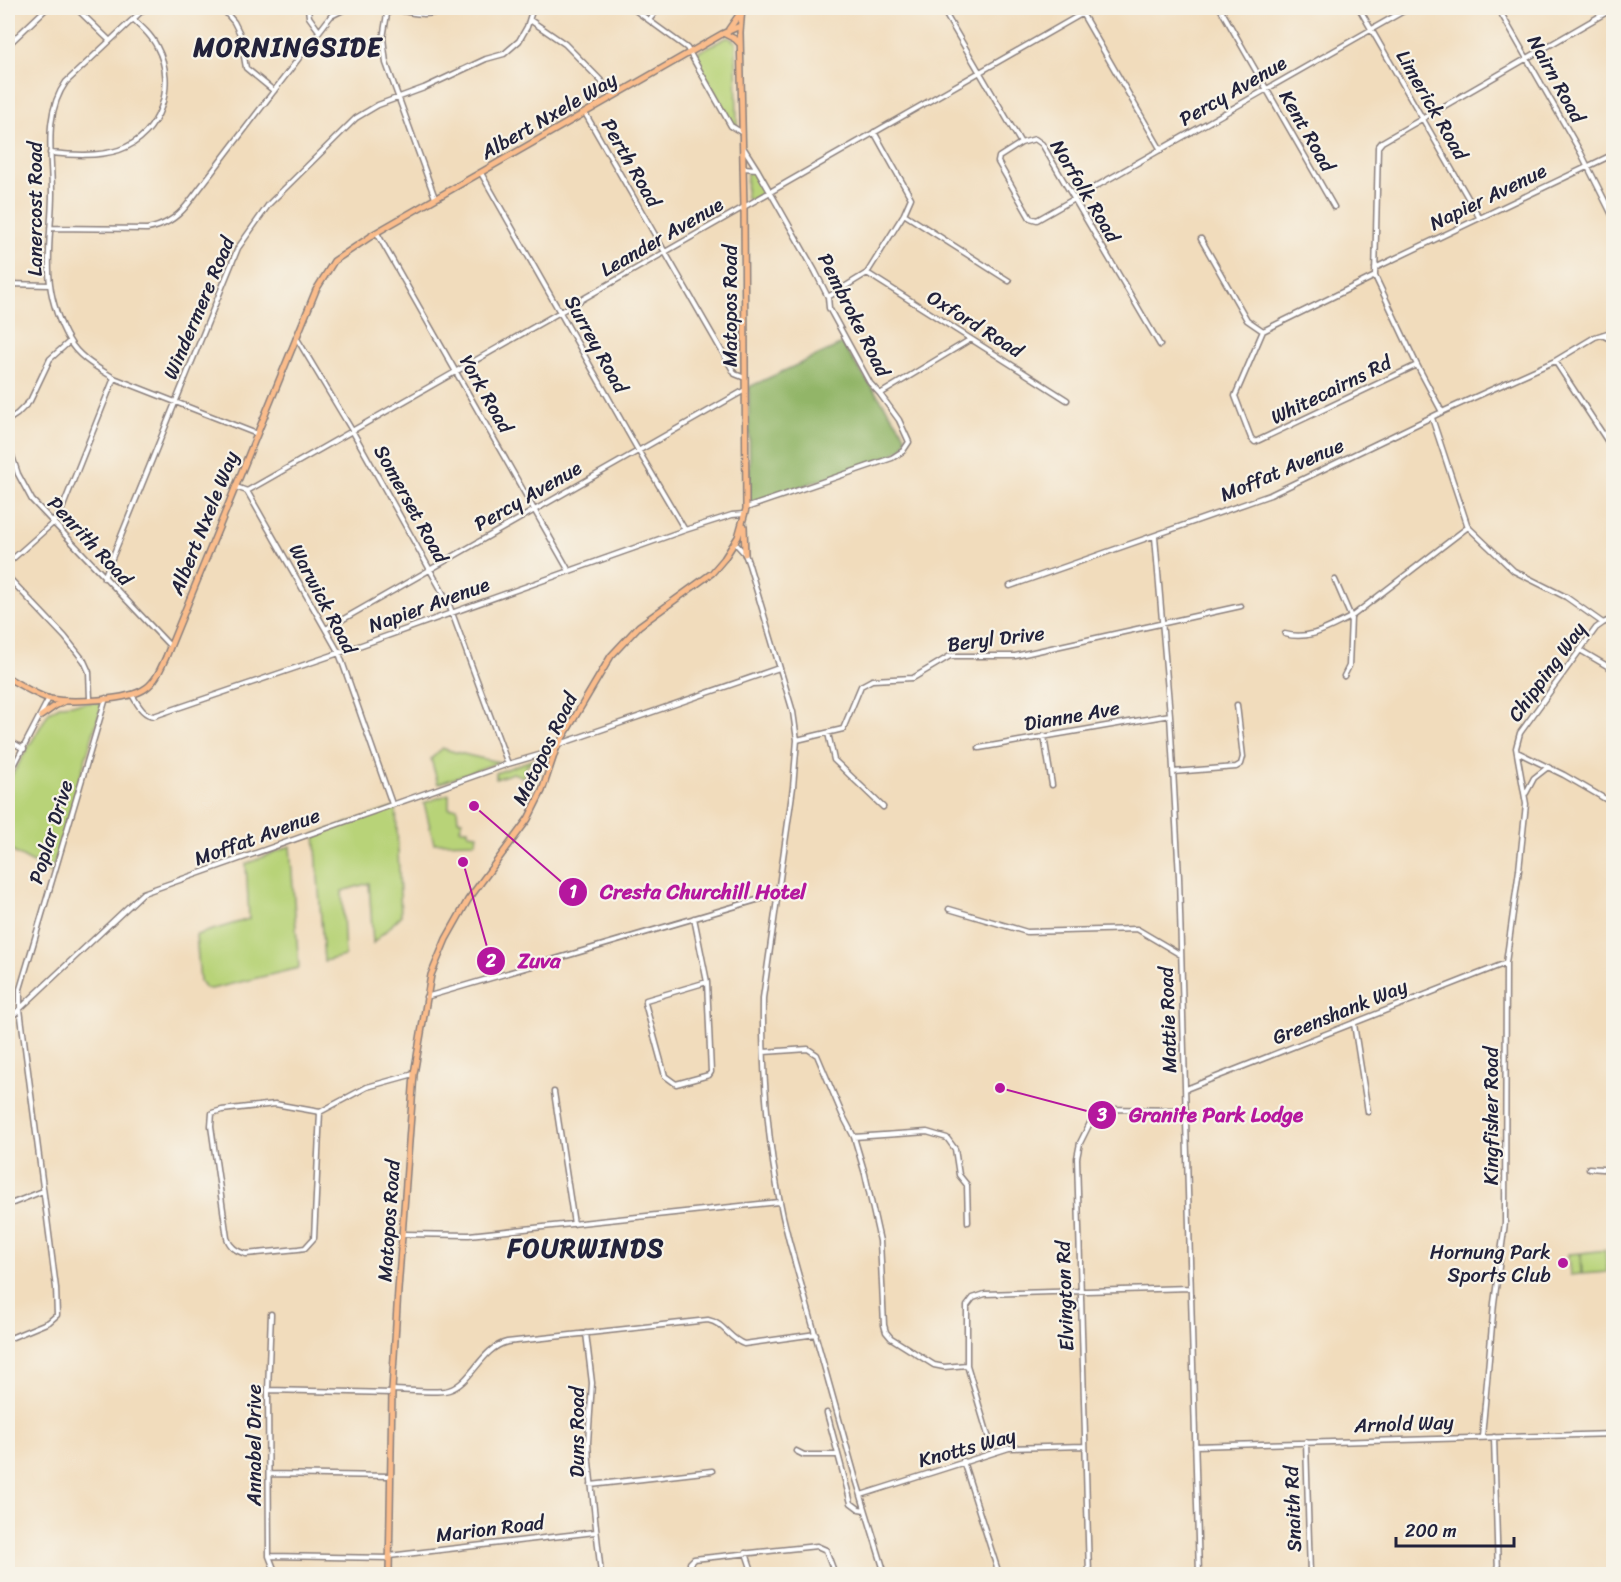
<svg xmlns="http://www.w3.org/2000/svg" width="1621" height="1582" viewBox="0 0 1621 1582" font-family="Sriracha,sans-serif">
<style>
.green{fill:#b8d378;stroke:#6d7a5a;stroke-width:1.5}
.forest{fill:#92b568;stroke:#5a6c52;stroke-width:1.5}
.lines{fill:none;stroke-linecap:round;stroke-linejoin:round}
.minor-casing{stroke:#8a7f7c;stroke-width:7}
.major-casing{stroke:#8a7f7c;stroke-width:8}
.minor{stroke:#fff;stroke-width:4}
.major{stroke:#fabc8b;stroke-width:5}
.poi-dot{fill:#b5179e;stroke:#f7f3e8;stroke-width:2}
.labels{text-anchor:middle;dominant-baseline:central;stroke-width:4.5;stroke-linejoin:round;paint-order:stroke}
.street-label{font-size:20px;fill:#22223b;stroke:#f7f3e8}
.poi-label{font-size:20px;fill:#22223b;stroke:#f7f3e8;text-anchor:end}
.district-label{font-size:26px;font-weight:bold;letter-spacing:1.5px;fill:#22223b;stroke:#f7f3e8}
.leader{fill:none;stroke:#b5179e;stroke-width:2}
.callout-dot{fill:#b5179e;stroke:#f7f3e8;stroke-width:2}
.mark-label{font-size:18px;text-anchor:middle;font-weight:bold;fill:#fff}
.callout-label{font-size:21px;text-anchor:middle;font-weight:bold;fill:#b5179e;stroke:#f7f3e8;stroke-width:4.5;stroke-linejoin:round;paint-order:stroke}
</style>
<rect width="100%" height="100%" fill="#f7f3e8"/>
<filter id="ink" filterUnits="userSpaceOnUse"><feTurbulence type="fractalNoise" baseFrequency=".0167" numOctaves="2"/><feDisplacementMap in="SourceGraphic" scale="12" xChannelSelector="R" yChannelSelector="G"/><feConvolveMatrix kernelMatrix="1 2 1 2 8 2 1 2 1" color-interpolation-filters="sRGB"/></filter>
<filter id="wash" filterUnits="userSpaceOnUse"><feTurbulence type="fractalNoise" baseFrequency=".008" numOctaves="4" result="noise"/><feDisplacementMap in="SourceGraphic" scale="24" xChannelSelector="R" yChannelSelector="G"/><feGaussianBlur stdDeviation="1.35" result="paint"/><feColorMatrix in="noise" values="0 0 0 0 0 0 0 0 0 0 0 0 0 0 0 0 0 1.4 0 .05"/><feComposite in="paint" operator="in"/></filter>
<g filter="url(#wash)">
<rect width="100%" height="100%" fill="#f1dcbc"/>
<path class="green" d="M 728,37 L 736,42 L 737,126 L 732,125 L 695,56 L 698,52 Z
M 747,171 L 754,171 L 766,192 L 751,200 L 746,198 Z
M 97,702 L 101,704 L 101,708 L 51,873 L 8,849 L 8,782 L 49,712 L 61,705 Z
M 442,748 C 460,754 480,758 499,762 L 438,784 L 431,759 Z
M 534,759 L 538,760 L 540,764 L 529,793 L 536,767 L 532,763 L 527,765 L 523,777 L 513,773 L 496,779 L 496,773 Z
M 449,794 L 449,808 L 457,808 L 458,820 L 462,820 L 460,829 L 468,829 L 468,833 L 477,834 L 476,842 L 434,843 L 424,803 Z
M 396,807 L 401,916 L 373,943 L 369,883 L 342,891 L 345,956 L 324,961 L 315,834 Z
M 290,846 L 299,968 L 211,989 L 205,988 L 200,981 L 196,935 L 249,919 L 246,864 Z
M 1605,1250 L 1607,1272 L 1582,1274 L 1581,1253 Z
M 1580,1253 L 1581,1274 L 1570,1275 L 1568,1254 Z"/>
<path class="forest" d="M 842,344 C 862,375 884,403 904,433 L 906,439 L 903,447 L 890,456 L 750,504 L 749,387 Z"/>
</g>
<g filter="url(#ink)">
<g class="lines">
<g class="minor-casing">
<path id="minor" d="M 76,8 L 109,40
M 145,8 L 66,82 C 43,114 52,156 52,193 C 52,223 46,254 50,284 C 52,302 60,325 69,340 C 78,357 98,368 114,378 L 257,434
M 222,8 L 234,22 L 240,34 L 246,68 L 274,91
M 308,8 L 309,17 L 319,31
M 388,8 L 383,38 L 386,63 L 435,198
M 391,8 C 409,12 428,19 445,8
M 632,8 L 687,48 L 731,126 L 741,132
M 942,8 L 1021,143 L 1035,139 L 1042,144 L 1160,345
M 1079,8 L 1161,150
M 1220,8 L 1334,207
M 1359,8 L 1479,217
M 1498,8 L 1581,153 L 1614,219
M 530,20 L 565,44 L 615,95
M 649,20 L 659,8
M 8,45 L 47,8
M 585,113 L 735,374 L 745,378
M 1021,143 L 999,157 L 998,162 L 1030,218 L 1037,220 L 1409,8
M 743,147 L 757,169
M 50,153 C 72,155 97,157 119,150 C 161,136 177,84 157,47 C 152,36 142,27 133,19
M 743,168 L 757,169 L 815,271 L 828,297 L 829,308 L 870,383 L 880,394 L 899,420 L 909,442 L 903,451 L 892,458 L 746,508
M 481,173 L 638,450 L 685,530
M 904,214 L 1009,281
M 50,228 L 147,229 C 164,226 176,219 187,205 L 331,16 L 347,8
M 377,233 L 569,571
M 1201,239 L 1247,320 L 1263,331 L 1375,276
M 1375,268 L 1614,154
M 867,273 L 1067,400
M 8,284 L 50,285
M 828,297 L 867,273 L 904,214 L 911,198 L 874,132
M 1263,331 L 1235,396 L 1251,438 L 1255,442 L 1417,365
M 1602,335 L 1614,341
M 296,337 L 353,432 L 448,602 L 508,764
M 1555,361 L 1610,445
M 880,394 L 971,339
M 1442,412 L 1417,365 L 1375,276 L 1378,147 L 1382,142 L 1614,8
M 1432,418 L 1468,527 L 1514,571 L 1566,597 L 1603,623
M 8,420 L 17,414 L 30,401 L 50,359 L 69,342
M 8,444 L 18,474 L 32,500 L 170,646
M 236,487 L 247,491 L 339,653 L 392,804
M 247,491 L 1092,8
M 1155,537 L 1170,715 L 1179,877 L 1199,1574
M 736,544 L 745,554 L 749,565 L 793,712 L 797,740 L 793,787 L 763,998 C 762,1079 768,1162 789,1241 L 855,1476 L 885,1574
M 8,563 L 53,523 L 60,514 L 114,378
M 8,577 L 65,637 L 84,661 L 89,672 L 90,699
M 104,578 L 238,248 L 269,204 L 356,118 L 378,105 L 424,88 L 486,59 L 504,54 L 519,41 L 527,27 L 533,8
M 1010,586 L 1270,495 L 1442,412 L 1555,361 L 1595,337 L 1614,331
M 326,629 L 745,390
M 1285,634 C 1309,641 1330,627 1351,617 L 1335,580
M 1580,650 L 1614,670
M 1344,676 L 1349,666 L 1351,617 L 1468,527
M 132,695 C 138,704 142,715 154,716 L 339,653 L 685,530 L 732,515 L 744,514
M 828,733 L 834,760 L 883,807
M 1044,736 L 1052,785
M 8,740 L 24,749
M 797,740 L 843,729 L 861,686 L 872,680 L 913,678 L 950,656 L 1015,656 L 1241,606
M 560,744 L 779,668
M 979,748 L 1170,715
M 1517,752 L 1564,775 L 1614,804
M 1173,772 L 1236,767 L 1241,764 L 1243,757 L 1237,705
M 8,777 L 49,698
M 1526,793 L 1534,778 L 1548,767
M 949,909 L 1027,932 L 1137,929 L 1181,955
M 694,918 L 707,982 L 711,1072 L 709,1075 L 676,1084 L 665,1076 L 645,1003 L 646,1000 L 707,982
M 426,997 L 777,894
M 8,1020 L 143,893 L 508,764 L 556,750
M 1354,1024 L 1368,1112
M 764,1052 L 808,1049 L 817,1055 L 842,1114 L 854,1137 L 865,1174 L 880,1241 L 884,1325 L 886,1332 L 891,1338 L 934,1365 L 944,1367 L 967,1365
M 1186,1089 L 1506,963
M 554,1092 L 574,1224
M 320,1112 L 314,1238 L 305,1248 L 298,1249 L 246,1254 C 236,1251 230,1247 227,1238 L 211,1126 L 212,1113 L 222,1110 L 275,1104 L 320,1112 L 367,1087 L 414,1074
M 854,1137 L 927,1132 L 947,1138 L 955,1149 L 959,1175 L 967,1185 L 968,1222
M 1589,1168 L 1614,1170
M 8,1205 L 43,1191
M 403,1234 L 469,1235 L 779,1202
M 271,1314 L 268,1390 L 269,1556 L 276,1574
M 586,1333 L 592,1383 L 588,1442 L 589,1462 L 601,1574
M 8,1339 L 49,1322 L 57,1315 L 56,1288 L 20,1009 L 20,989 L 106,698
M 268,1390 L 392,1393
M 392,1390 C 408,1390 435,1394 449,1390 C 472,1383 481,1348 507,1342 L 708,1320 C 724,1323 729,1339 744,1344 L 816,1334
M 827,1413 L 851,1503 L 859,1509 L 865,1510
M 1482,1437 L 1494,1303 L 1505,1223 L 1506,963 L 1519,870 L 1526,804 L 1516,748 L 1520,733 L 1596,628 L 1603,623 L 1614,618
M 1494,1437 L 1498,1574
M 1306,1442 L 1310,1574
M 1195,1446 L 1614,1434
M 796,1451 L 804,1455 L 838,1455
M 993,1452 L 967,1365 L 967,1306 L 973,1298 L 985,1294 L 1190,1288
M 963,1461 L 999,1574
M 269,1474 L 390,1476
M 591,1485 L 712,1471
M 861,1495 L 1009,1448 L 1084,1446
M 746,1553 L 753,1574
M 269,1556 L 389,1558
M 389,1556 L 595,1532
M 690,1574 L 690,1563 L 694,1559 L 817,1546 L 826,1550 L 835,1574
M 1089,1574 L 1077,1158 L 1080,1143 L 1097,1109 L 1186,1110"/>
</g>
<g class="major-casing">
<path id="major" d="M 729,29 L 741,12
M 725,34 L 735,39 L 740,44
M 372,235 L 722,34 L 740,26
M 744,526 L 745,554
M 8,678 C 21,685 35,695 50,699 C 70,703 129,701 146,688 C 156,681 161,668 166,657 L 316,290 L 334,261 L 373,235
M 41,716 L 55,706 L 65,701
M 389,1574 L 392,1390 L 398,1290 L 414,1074 L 431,975 L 446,939 L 468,900 L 528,819 L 542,791 L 556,749 L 611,656 L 639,626 L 712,573 L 724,559 L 738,537 L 746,509 L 744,208 L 740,32 L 742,8"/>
</g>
<use href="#minor" class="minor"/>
<use href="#major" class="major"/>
</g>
</g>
<circle class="poi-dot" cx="1563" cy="1263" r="6"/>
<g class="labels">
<g class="street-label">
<text transform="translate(1556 79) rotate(61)">Nairn Road</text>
<text transform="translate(1233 91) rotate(-30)">Percy Avenue</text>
<text transform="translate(1432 105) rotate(60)">Limerick Road</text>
<text transform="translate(549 116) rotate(-30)">Albert Nxele Way</text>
<text transform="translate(1307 131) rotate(60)">Kent Road</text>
<text transform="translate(631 163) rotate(60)">Perth Road</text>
<text transform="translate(1085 191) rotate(59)">Norfolk Road</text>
<text transform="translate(1488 197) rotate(-26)">Napier Avenue</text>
<text transform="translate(35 209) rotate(-90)">Lanercost Road</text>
<text transform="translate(662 237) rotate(-30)">Leander Avenue</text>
<text transform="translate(730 306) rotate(-90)">Matopos Road</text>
<text transform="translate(199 308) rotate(-67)">Windermere Road</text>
<text transform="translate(854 315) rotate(63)">Pembroke Road</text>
<text transform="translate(975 324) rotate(32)">Oxford Road</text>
<text transform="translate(596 344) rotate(61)">Surrey Road</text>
<text transform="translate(1331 390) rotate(-26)">Whitecairns Rd</text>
<text transform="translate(486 394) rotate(60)">York Road</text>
<text transform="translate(1282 470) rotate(-23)">Moffat Avenue</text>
<text transform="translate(528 496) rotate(-30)">Percy Avenue</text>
<text transform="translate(411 504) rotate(61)">Somerset Road</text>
<text transform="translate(204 523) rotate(-68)">Albert Nxele Way</text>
<text transform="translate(90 541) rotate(47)">Penrith Road</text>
<text transform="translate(323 599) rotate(62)">Warwick Road</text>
<text transform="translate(429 605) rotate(-20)">Napier Avenue</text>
<text transform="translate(996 639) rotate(-7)">Beryl Drive</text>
<text transform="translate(1547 672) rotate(-54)">Chipping Way</text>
<text transform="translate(1072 716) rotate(-10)">Dianne Ave</text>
<text transform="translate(545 749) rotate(-64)">Matopos Road</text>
<text transform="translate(51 832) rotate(-73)">Poplar Drive</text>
<text transform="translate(257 837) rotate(-20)">Moffat Avenue</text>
<text transform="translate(1340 1012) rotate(-22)">Greenshank Way</text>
<text transform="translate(1168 1020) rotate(-92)">Mattie Road</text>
<text transform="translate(1491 1116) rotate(-90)">Kingfisher Road</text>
<text transform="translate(389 1221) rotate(-86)">Matopos Road</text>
<text transform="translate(1065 1296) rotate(-92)">Elvington Rd</text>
<text transform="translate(1404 1424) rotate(-2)">Arnold Way</text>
<text transform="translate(577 1432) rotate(-90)">Duns Road</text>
<text transform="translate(254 1445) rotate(-90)">Annabel Drive</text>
<text transform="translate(967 1448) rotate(-15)">Knotts Way</text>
<text transform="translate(1293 1509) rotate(-92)">Snaith Rd</text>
<text transform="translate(490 1529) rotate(-7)">Marion Road</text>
</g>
<g class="poi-label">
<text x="1551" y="1252">Hornung Park<tspan x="1551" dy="23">Sports Club</tspan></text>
</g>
<g class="district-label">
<text x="288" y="47">MORNINGSIDE</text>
<text x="586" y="1248">FOURWINDS</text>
</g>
</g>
<path class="leader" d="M474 806L573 892M463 862L491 961M1000 1088L1102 1115"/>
<g class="callout-dot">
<circle cx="474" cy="806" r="6"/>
<circle cx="463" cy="862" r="6"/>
<circle cx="1000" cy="1088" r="6"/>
<circle cx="573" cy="892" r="15"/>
<circle cx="491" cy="961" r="15"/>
<circle cx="1102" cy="1115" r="15"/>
</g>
<g class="mark-label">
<text x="573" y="898">1</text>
<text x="491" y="967">2</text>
<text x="1102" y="1121">3</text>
</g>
<g class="callout-label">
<text x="703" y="899">Cresta Churchill Hotel</text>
<text x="539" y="968">Zuva</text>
<text x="1216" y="1122">Granite Park Lodge</text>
</g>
<rect width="1621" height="1582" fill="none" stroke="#f7f3e8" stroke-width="30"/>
<path d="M1396 1537v9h118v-9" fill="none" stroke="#22223b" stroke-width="3"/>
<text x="1405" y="1537" font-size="18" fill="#22223b" stroke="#f7f3e8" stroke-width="4.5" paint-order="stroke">200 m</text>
</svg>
